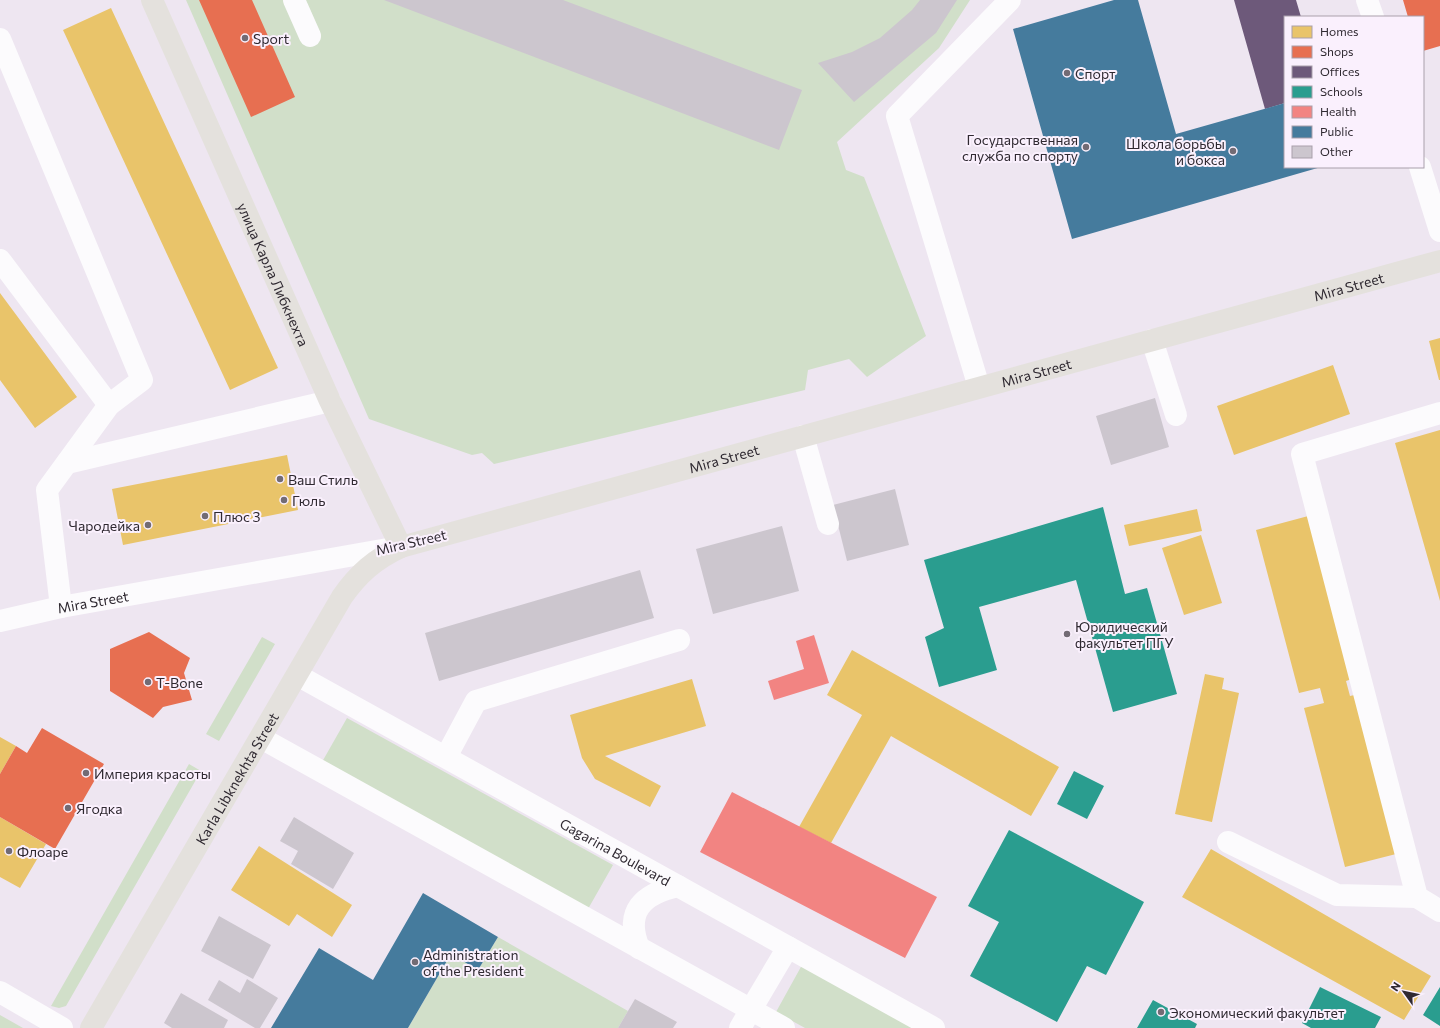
<svg xmlns="http://www.w3.org/2000/svg" width="1440" height="1028" viewBox="0 0 1440 1028" font-family="Commissioner,sans-serif">
<style>
.green{fill:#d1dfc9}
.homes{fill:#e9c46a}
.shops{fill:#e76f51}
.offices{fill:#6d597a}
.schools{fill:#2a9d8f}
.health{fill:#f28482}
.public{fill:#457b9d}
.building{fill:#ccc6ce}
.lines{fill:none;stroke-linecap:round;stroke-linejoin:round}
.minor{stroke:#fcfbfd;stroke-width:22}
.major{stroke:#e4e1dd;stroke-width:22}
.poi-dot{fill:#726b74;stroke:#faf0fd;stroke-width:1.5}
.labels{text-anchor:middle;dominant-baseline:central;stroke-width:4;stroke-linejoin:round;paint-order:stroke}
.poi-label{font-size:14px;fill:#2f2931;stroke:#faf0fd;text-anchor:start}
.street-label{font-size:14px;fill:#2f2931;stroke:#faf0fd}
</style>
<rect width="100%" height="100%" fill="#eee6f1"/>
<path class="green" d="M 186,0 L 970,0 L 939,48 L 837,142 L 846,170 L 864,177 L 926,336 L 867,377 L 849,359 L 808,370 L 805,390 L 494,464 L 482,453 L 472,455 L 369,419 Z
M 262,637 L 275,644 L 219,741 L 206,734 Z
M 347,718 L 613,865 L 588,909 L 322,762 Z
M 189,764 L 201,771 L 66,1006 L 59,1008 L 51,1006 Z
M 498,937 L 628,1011 L 618,1028 L 408,1028 L 451,954 L 478,970 Z
M 802,965 L 915,1028 L 805,1028 L 776,1012 Z
M 0,1015 L 23,1028 L 0,1028 Z"/>
<path class="homes" d="M 111,8 L 278,368 L 230,390 L 63,30 Z
M 0,293 L 77,397 L 35,428 L 0,380 Z
M 1440,338 L 1440,380 L 1439,380 L 1429,341 Z
M 1333,365 L 1350,414 L 1234,455 L 1217,406 Z
M 1440,430 L 1440,601 L 1395,443 Z
M 287,455 L 298,510 L 123,545 L 112,489 Z
M 1197,509 L 1202,531 L 1129,546 L 1124,525 Z
M 1312,515 L 1355,678 L 1346,681 L 1350,696 L 1359,694 L 1400,853 L 1345,867 L 1304,708 L 1324,703 L 1320,688 L 1299,693 L 1256,530 Z
M 1201,535 L 1222,603 L 1184,615 L 1162,548 Z
M 852,650 L 1059,767 L 1031,816 L 891,736 L 831,843 L 799,827 L 862,715 L 827,695 Z
M 1205,674 L 1224,678 L 1222,689 L 1239,693 L 1212,822 L 1175,814 Z
M 692,679 L 706,726 L 605,756 L 661,786 L 650,807 L 595,779 L 582,758 L 570,715 Z
M 0,737 L 16,746 L 0,774 Z
M 0,817 L 46,844 L 20,888 L 0,877 Z
M 259,846 L 352,905 L 332,937 L 297,914 L 289,926 L 231,890 Z
M 1211,849 L 1431,976 L 1404,1020 L 1182,897 Z"/>
<path class="shops" d="M 199,0 L 252,0 L 295,97 L 251,117 Z
M 1403,0 L 1440,0 L 1440,46 L 1423,51 L 1423,17 L 1408,17 Z
M 149,632 L 190,658 L 184,673 L 192,700 L 163,707 L 153,718 L 110,691 L 110,649 Z
M 42,728 L 104,764 L 55,849 L 0,817 L 0,774 L 16,746 L 27,753 Z"/>
<path class="offices" d="M 1234,0 L 1296,0 L 1301,17 L 1285,17 L 1285,103 L 1265,109 Z"/>
<path class="schools" d="M 1103,507 L 1125,594 L 1147,588 L 1177,694 L 1113,712 L 1076,580 L 979,607 L 997,670 L 939,687 L 925,637 L 944,628 L 924,560 Z
M 1074,771 L 1104,786 L 1087,819 L 1057,804 Z
M 1009,830 L 1144,902 L 1106,975 L 1087,966 L 1057,1022 L 970,976 L 999,922 L 968,906 Z
M 1320,987 L 1381,1017 L 1375,1028 L 1311,1028 L 1302,1023 Z
M 1440,987 L 1440,1026 L 1423,1015 Z
M 1153,1000 L 1197,1024 L 1195,1028 L 1137,1028 Z"/>
<path class="health" d="M 814,635 L 829,683 L 774,700 L 768,681 L 804,669 L 796,641 Z
M 732,792 L 937,897 L 905,958 L 700,852 Z"/>
<path class="public" d="M 1114,0 L 1138,0 L 1176,134 L 1285,103 L 1285,167 L 1321,167 L 1072,239 L 1013,29 Z
M 423,893 L 498,937 L 478,970 L 451,954 L 408,1028 L 271,1028 L 319,948 L 373,980 Z"/>
<path class="building" d="M 384,0 L 563,0 L 802,90 L 779,150 Z
M 920,0 L 957,0 L 936,33 L 854,102 L 818,63 L 852,52 L 880,38 L 912,10 Z
M 1155,398 L 1169,447 L 1111,465 L 1096,416 Z
M 895,489 L 909,545 L 847,561 L 833,505 Z
M 782,526 L 799,591 L 713,614 L 696,549 Z
M 640,570 L 654,618 L 439,681 L 425,633 Z
M 294,817 L 354,853 L 333,889 L 291,864 L 298,851 L 280,841 Z
M 219,916 L 271,945 L 253,979 L 201,951 Z
M 247,979 L 278,998 L 260,1028 L 255,1028 L 208,1000 L 219,980 L 240,993 Z
M 181,993 L 228,1020 L 224,1028 L 172,1028 L 164,1023 Z
M 635,999 L 677,1022 L 673,1028 L 618,1028 Z"/>
<g class="lines">
<g class="minor">
<path d="M 294,0 L 310,36"/>
<path d="M 1367,0 L 1373,17"/>
<path d="M 0,39 L 142,380 L 109,405 L 47,490 L 61,607"/>
<path d="M 1420,167 L 1440,231"/>
<path d="M 0,260 L 109,405"/>
<path d="M 1152,340 L 1176,415"/>
<path d="M 979,387 L 897,116 L 1010,0"/>
<path d="M 1440,413 L 1302,454 L 1417,897 L 1440,911"/>
<path d="M 803,436 L 828,524"/>
<path d="M 67,463 L 330,401"/>
<path id="s1" d="M 0,621 L 61,607 L 399,547"/>
<path id="s2" d="M 297,675 L 934,1028"/>
<path d="M 261,738 L 784,1028"/>
<path d="M 446,757 L 476,701 L 679,640"/>
<path d="M 1228,842 L 1337,895 L 1417,897"/>
<path d="M 639,948 C 624,911 643,894 678,886"/>
<path d="M 0,992 L 62,1028"/>
<path d="M 740,1028 L 788,947"/>
</g>
<g class="major">
<path id="s3" d="M 152,0 L 330,401 L 401,547"/>
<path id="s4" d="M 91,1028 L 342,597 C 358,574 375,559 401,547 L 1440,261"/>
</g>
</g>
<g class="poi-dot">
<circle cx="245" cy="38" r="4"/>
<circle cx="1067" cy="73" r="4"/>
<circle cx="1086" cy="147" r="4"/>
<circle cx="1233" cy="151" r="4"/>
<circle cx="280" cy="479" r="4"/>
<circle cx="284" cy="500" r="4"/>
<circle cx="205" cy="516" r="4"/>
<circle cx="148" cy="525" r="4"/>
<circle cx="1067" cy="634" r="4"/>
<circle cx="148" cy="682" r="4"/>
<circle cx="86" cy="773" r="4"/>
<circle cx="68" cy="808" r="4"/>
<circle cx="9" cy="851" r="4"/>
<circle cx="415" cy="962" r="4"/>
<circle cx="1161" cy="1012" r="4"/>
</g>
<g class="labels">
<g class="poi-label">
<text x="253" y="38">Sport</text>
<text x="1075" y="73">Спорт</text>
<text x="1078" y="139" text-anchor="end">Государственная<tspan x="1078" dy="16">служба по спорту</tspan></text>
<text x="1225" y="143" text-anchor="end">Школа борьбы<tspan x="1225" dy="16">и бокса</tspan></text>
<text x="288" y="479">Ваш Стиль</text>
<text x="292" y="500">Гюль</text>
<text x="213" y="516">Плюс 3</text>
<text x="140" y="525" text-anchor="end">Чародейка</text>
<text x="1075" y="626">Юридический<tspan x="1075" dy="16">факультет ПГУ</tspan></text>
<text x="156" y="682">T-Bone</text>
<text x="94" y="773">Империя красоты</text>
<text x="76" y="808">Ягодка</text>
<text x="17" y="851">Флоаре</text>
<text x="423" y="954">Administration<tspan x="423" dy="16">of the President</tspan></text>
<text x="1169" y="1012">Экономический факультет</text>
</g>
<g class="street-label">
<text stroke="none"><textPath href="#s3" startOffset="300">улица Карла Либкнехта</textPath></text>
<text stroke="none"><textPath href="#s4" startOffset="1560">Mira Street</textPath></text>
<text stroke="none"><textPath href="#s4" startOffset="1236">Mira Street</textPath></text>
<text stroke="none"><textPath href="#s4" startOffset="912">Mira Street</textPath></text>
<text transform="translate(411 542) rotate(-13)">Mira Street</text>
<text stroke="none"><textPath href="#s1" startOffset="95">Mira Street</textPath></text>
<text stroke="none"><textPath href="#s4" startOffset="289">Karla Libknekhta Street</textPath></text>
<text stroke="none"><textPath href="#s2" startOffset="364">Gagarina Boulevard</textPath></text>
</g>
</g>
<rect x="1284" y="16" width="140" height="152" fill="#faf0fd" stroke="#a9a0ab"/>
<rect x="1292" y="26" width="20" height="12" fill="#e9c46a" stroke="#a9a0ab"/>
<text x="1320" y="36" font-size="12" fill="#2f2931">Homes</text>
<rect x="1292" y="46" width="20" height="12" fill="#e76f51" stroke="#a9a0ab"/>
<text x="1320" y="56" font-size="12" fill="#2f2931">Shops</text>
<rect x="1292" y="66" width="20" height="12" fill="#6d597a" stroke="#a9a0ab"/>
<text x="1320" y="76" font-size="12" fill="#2f2931">Offices</text>
<rect x="1292" y="86" width="20" height="12" fill="#2a9d8f" stroke="#a9a0ab"/>
<text x="1320" y="96" font-size="12" fill="#2f2931">Schools</text>
<rect x="1292" y="106" width="20" height="12" fill="#f28482" stroke="#a9a0ab"/>
<text x="1320" y="116" font-size="12" fill="#2f2931">Health</text>
<rect x="1292" y="126" width="20" height="12" fill="#457b9d" stroke="#a9a0ab"/>
<text x="1320" y="136" font-size="12" fill="#2f2931">Public</text>
<rect x="1292" y="146" width="20" height="12" fill="#ccc6ce" stroke="#a9a0ab"/>
<text x="1320" y="156" font-size="12" fill="#2f2931">Other</text>
<g transform="translate(1404 992) rotate(303)" stroke="#faf0fd" stroke-width="3" paint-order="stroke">
<path d="M0-3L7 15L0 10L-7 15Z" fill="#2f2931"/>
<text y="-6" font-size="11" font-weight="bold" text-anchor="middle" fill="#2f2931">N</text>
</g>
</svg>
